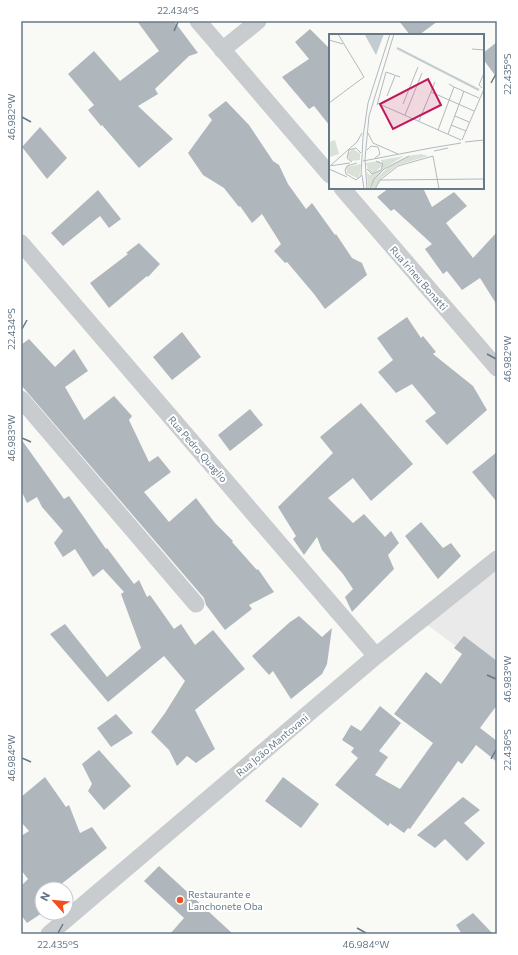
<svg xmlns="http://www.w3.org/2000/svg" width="518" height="955" viewBox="0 0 518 955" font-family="Commissioner,sans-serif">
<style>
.built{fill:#e9eae9}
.building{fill:#afb7bd}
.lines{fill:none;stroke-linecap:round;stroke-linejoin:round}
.street{stroke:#c8cccf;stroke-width:17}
.ticks{fill:none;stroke:#667989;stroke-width:1.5}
.poi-dot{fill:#ef5020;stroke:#fff;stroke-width:1.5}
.labels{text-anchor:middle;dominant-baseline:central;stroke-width:4;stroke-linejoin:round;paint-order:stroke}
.street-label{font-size:10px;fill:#667989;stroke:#fff}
.poi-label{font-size:10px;fill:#667989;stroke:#fff;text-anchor:start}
.inset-river{fill:none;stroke:#c2ccd1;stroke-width:2}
.inset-road{fill:none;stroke:#b1bac0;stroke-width:1}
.view{fill:#c2185b;fill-opacity:0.15;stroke:#c2185b;stroke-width:2}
.inset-edge{fill:none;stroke:#667989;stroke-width:2}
.neatline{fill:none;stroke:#667989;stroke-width:1.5}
.ticks-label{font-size:10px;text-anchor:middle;fill:#667989}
</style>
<rect width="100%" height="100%" fill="#f9f9f6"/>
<path class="built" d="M 489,566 L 497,572 L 497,677 L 421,620 Z"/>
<path class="building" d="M 137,21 L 174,21 L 198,53 L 189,56 L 155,89 L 158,94 L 138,106 L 173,139 L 139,168 L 102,125 L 101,126 L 88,110 L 94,105 L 68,74 L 94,51 L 120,81 L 159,51 Z
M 399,21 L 438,21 L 419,35 L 410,35 Z
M 310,29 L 330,49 L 330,126 L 314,106 L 309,109 L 282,77 L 309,59 L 295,42 Z
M 497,42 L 497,78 L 483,59 L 483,53 Z
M 226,101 L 249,125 L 273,161 L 279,165 L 288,184 L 306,209 L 312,203 L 335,235 L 336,234 L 352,258 L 362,263 L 367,275 L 325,309 L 314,294 L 287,262 L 285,263 L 274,251 L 281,244 L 262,214 L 252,223 L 240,206 L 239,207 L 224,188 L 203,175 L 188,153 L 212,120 L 208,115 Z
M 40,127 L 67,158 L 47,179 L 22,147 Z
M 389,188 L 423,188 L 432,207 L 454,192 L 467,206 L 446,223 L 473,258 L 497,232 L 497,305 L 480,278 L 462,290 L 447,271 L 443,274 L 425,249 L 432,244 L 394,209 L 391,211 L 377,197 Z
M 98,190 L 121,219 L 109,228 L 100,216 L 63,246 L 51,233 Z
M 139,243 L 160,264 L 148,277 L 147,276 L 109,308 L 90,283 L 128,254 L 126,253 Z
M 407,317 L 421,338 L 423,336 L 436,352 L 433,354 L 473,386 L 487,410 L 447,445 L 425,421 L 436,413 L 412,384 L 396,393 L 378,372 L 393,360 L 377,338 Z
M 182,332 L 201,357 L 172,380 L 153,357 Z
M 29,339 L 55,367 L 74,349 L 88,371 L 65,387 L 84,420 L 114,396 L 132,416 L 129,420 L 149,462 L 158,456 L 171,472 L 144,492 L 169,522 L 196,498 L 215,523 L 233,541 L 232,542 L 257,570 L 258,569 L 274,592 L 249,605 L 252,609 L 225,630 L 206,605 L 204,598 L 21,385 L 21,345 Z
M 361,403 L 413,464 L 371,501 L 353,478 L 328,498 L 353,523 L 364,514 L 385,537 L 391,531 L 399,543 L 388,555 L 394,569 L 352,612 L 345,597 L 353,589 L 343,574 L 322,550 L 317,537 L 304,555 L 293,539 L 296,536 L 278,507 L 333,453 L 320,437 Z
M 250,409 L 263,425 L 230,451 L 218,435 Z
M 21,439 L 64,499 L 69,496 L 106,549 L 107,548 L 134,584 L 139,580 L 147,597 L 150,595 L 174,629 L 181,624 L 195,645 L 213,630 L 245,669 L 195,710 L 215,749 L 196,763 L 187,756 L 177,766 L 169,750 L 151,732 L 165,713 L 185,681 L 164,656 L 108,702 L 50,634 L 65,624 L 107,677 L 141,648 L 121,594 L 124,592 L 103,569 L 93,577 L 75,549 L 63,557 L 54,543 L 63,531 L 42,507 L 37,497 L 27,503 L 21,490 Z
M 497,452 L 497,502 L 472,472 Z
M 421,522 L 443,548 L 451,543 L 461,556 L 438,579 L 405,536 Z
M 299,616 L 322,637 L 332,628 L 327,664 L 322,674 L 291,699 L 273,671 L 269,675 L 252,656 L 290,622 Z
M 464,636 L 497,661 L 497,705 L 480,728 L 497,741 L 497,762 L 476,745 L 462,764 L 458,761 L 410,829 L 408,828 L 404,833 L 390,823 L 388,826 L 335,785 L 358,758 L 351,752 L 354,748 L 342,740 L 351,725 L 361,731 L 380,706 L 401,723 L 379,751 L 388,757 L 375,775 L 400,789 L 433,743 L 394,714 L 426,672 L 441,684 L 462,654 L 454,648 Z
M 116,714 L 133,733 L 111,747 L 97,728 Z
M 99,750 L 131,786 L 104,810 L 88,791 L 92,784 L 82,764 Z
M 45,777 L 66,807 L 69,805 L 80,833 L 92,827 L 107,848 L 55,889 L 42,889 L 42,913 L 27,923 L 21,915 L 21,886 L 28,879 L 21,870 L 21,836 L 29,831 L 21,822 L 21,797 Z
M 283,777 L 319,804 L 301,828 L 265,801 Z
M 463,797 L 480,810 L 464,823 L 485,843 L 467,861 L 445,839 L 435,848 L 417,835 Z
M 159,866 L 233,934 L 170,934 L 184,918 L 144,881 Z
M 473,913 L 493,934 L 462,934 L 456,925 Z"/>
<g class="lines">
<path class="street" d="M 198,21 L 330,175
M 222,50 L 258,21
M 342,188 L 497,368
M 21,243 L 376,656
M 21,399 L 196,604
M 49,934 L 376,656 L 497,559"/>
</g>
<path class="ticks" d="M 174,31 L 178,22M 491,83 L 496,74M 22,117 L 31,122M 22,329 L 27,320M 487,354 L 496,359M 22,438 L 31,442M 487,675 L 496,679M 22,758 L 31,762M 491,759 L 496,750M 357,928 L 366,933M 58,933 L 63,924"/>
<circle class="poi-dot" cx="180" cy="900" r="4"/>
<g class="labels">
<g class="street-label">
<text transform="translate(419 278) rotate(49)">Rua Irineu Bonatti</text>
<text transform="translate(198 449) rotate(49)">Rua Pedro Quaglio</text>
<text transform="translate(272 745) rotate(-40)">Rua João Mantovani</text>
</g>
<g class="poi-label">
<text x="188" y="894">Restaurante e<tspan x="188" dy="12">Lanchonete Oba</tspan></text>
</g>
</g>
<g transform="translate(329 34)">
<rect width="155" height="155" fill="#f9f9f6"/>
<path d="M 6,106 L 10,120 L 1,123 L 0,108 ZM 24,115 L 31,119 L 31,126 L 21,127 L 18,120 ZM 92,120 L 99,122 L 69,131 L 52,144 L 46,155 L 42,155 L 44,148 L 60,132 L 79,122 ZM 75,122 L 57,133 L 39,155 L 38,138 L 41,141 L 53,135 L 52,126 ZM 50,127 L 53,132 L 44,140 L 39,136 L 37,129 ZM 32,130 L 30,145 L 18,139 L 17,133 Z" fill="#dae1d6"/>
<path d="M 36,0 L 55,0 L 47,21 L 37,3 Z" fill="#c2ccd1"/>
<path class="inset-river" d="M 68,14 L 150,56"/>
<path class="inset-road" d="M 0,6 L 14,10M 143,15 L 155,16M 125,53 L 150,64M 153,54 L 150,51 L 155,39M 102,58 L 145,77M 58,62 L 66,42M 0,69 L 35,43 L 9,0M 48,69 L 132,106M 74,70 L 89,33M 48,71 L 57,38 L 71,43M 76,81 L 93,39M 126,82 L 140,88M 90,87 L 106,48M 122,91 L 137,97M 109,96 L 125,53 L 120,50M 39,99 L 44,109 L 69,120M 119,100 L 135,57M 133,106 L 155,55M 136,108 L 155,106M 102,114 L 132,109M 38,116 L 42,112 L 49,113 L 51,120 L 46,124M 105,117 L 119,114M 104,122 L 110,155M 34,127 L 102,114M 23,128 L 18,124 L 20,116 L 27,114 L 32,119M 28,129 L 18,132 L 16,136 L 17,140 L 27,146 L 32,142 L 34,103 L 39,69 L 61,0M 2,131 L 28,108 L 33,99M 0,132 L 21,129M 0,135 L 18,143M 38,135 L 43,140 L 52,136 L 54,130 L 47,127M 33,141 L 35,155M 51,146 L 155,145M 38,155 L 36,125 L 40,82 L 65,0M 41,155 L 45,145 L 55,135 L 80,122M 46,155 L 51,146 L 69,132 L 104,122"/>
<path class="view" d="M 99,45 L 112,71 L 64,95 L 51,70 Z"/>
<rect width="155" height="155" class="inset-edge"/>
</g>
<rect width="518" height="955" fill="none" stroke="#ffffff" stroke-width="44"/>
<g transform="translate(54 901) rotate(297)"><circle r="19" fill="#ffffff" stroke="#c2c9d0"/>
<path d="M0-3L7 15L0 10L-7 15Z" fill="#ef5020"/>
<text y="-6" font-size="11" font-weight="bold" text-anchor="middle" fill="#667989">N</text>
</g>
<rect x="22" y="22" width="474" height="911" class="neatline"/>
<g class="ticks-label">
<text x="178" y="14">22.434°S</text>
<text transform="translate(507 74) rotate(-90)" y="4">22.435°S</text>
<text transform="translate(11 117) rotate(-90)" y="4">46.982°W</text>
<text transform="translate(11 329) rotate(-90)" y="4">22.434°S</text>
<text transform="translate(507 359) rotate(-90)" y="4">46.982°W</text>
<text transform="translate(11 438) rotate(-90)" y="4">46.983°W</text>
<text transform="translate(507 679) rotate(-90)" y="4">46.983°W</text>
<text transform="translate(507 750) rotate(-90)" y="4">22.436°S</text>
<text transform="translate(11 758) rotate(-90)" y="4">46.984°W</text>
<text x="58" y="948">22.435°S</text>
<text x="366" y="948">46.984°W</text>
</g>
</svg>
